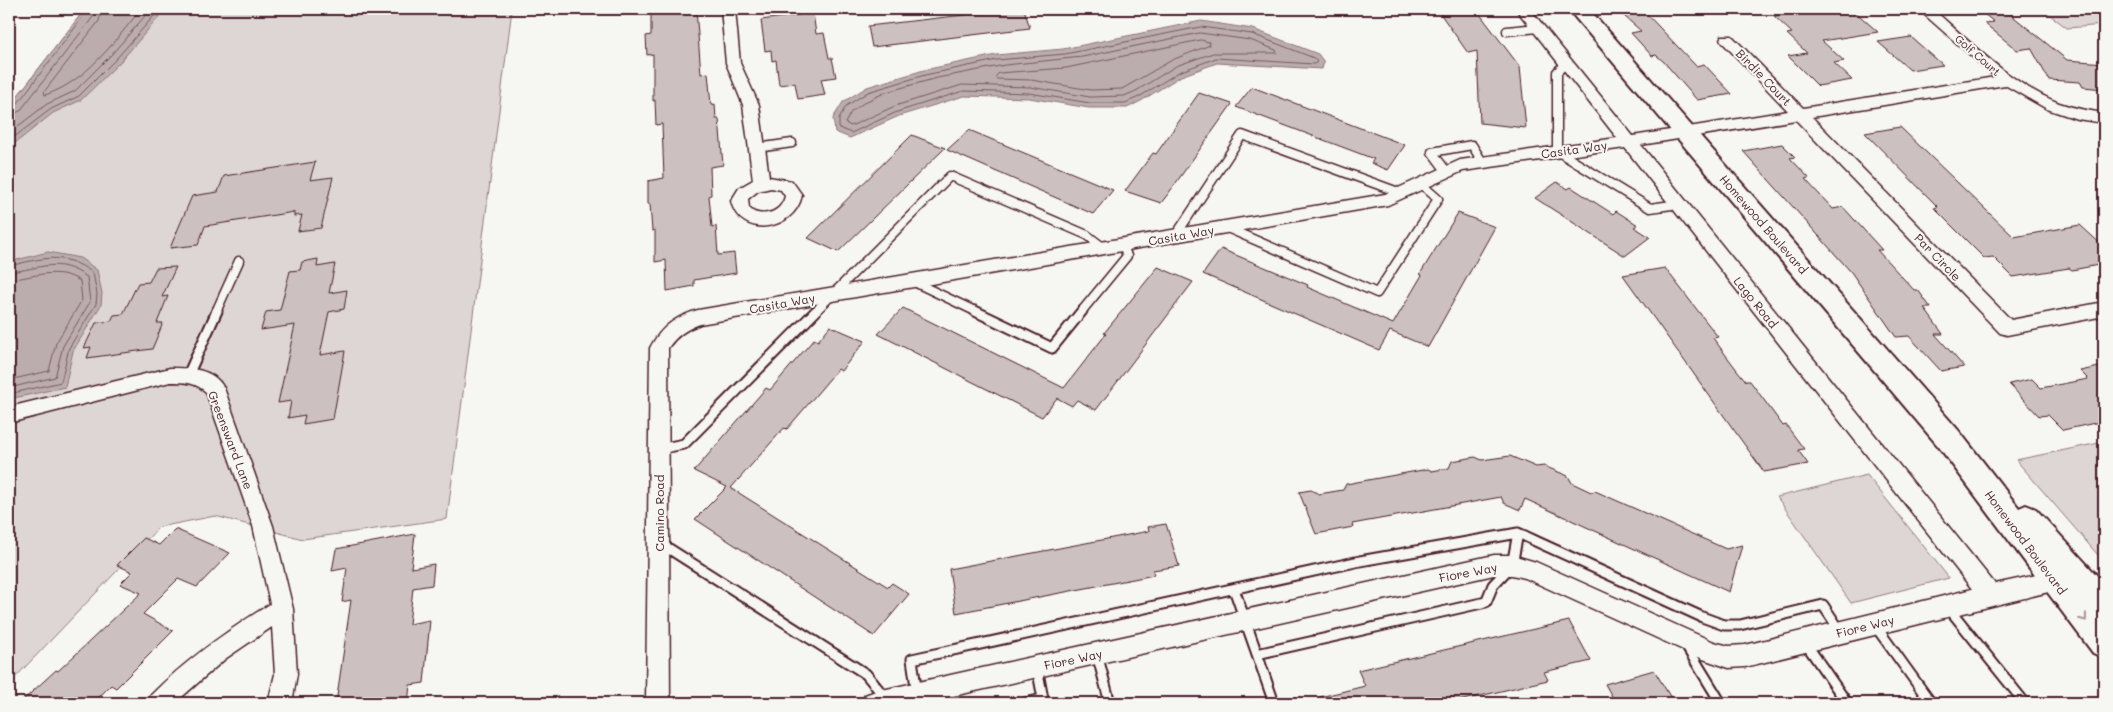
<svg xmlns="http://www.w3.org/2000/svg" width="2113" height="712" viewBox="0 0 2113 712" font-family="Mali,sans-serif">
<style>
.green{fill:#ddd6d5;stroke:#947a80}
.water{fill:#bbadae;stroke:#8e747a}
.lines{fill:none;stroke-linecap:round;stroke-linejoin:round}
.shore{stroke:#77585f;stroke-width:1}
.building{fill:#ccc1c0;stroke:#4a1f2b}
.lane-far1-casing{stroke:#4a1f2b;stroke-width:11}
.lane-casing{stroke:#4a1f2b;stroke-width:13}
.street-casing{stroke:#4a1f2b;stroke-width:3}
.secondary-casing{stroke:#4a1f2b;stroke-width:4}
.lane-far1{stroke:#f6f6f2;stroke-width:8}
.lane{stroke:#f6f6f2;stroke-width:9}
.street{fill:#f6f6f2;fill-rule:evenodd}
.secondary{fill:#f6f6f2;fill-rule:evenodd}
.oneway{stroke:#a99598}
.labels{text-anchor:middle;dominant-baseline:central;stroke-width:4;stroke-linejoin:round;paint-order:stroke}
.far-street-label{font-size:11px;fill:#4a1f2b;stroke:#f6f6f2}
.street-label{font-size:12px;fill:#4a1f2b;stroke:#f6f6f2}
</style>
<rect width="100%" height="100%" fill="#f6f6f2"/>
<filter id="ink" filterUnits="userSpaceOnUse"><feTurbulence type="fractalNoise" baseFrequency=".02" numOctaves="2"/><feDisplacementMap in="SourceGraphic" scale="10" xChannelSelector="R" yChannelSelector="G"/><feConvolveMatrix kernelMatrix="1 2 1 2 8 2 1 2 1" color-interpolation-filters="sRGB"/></filter>
<g filter="url(#ink)">
<path class="green" d="M 85,9 L 512,9 L 447,519 L 303,539 L 215,516 L 159,527 L 9,684 L 9,107 Z
M 2042,9 L 2104,9 L 2104,25 L 2067,28 Z
M 2104,442 L 2104,562 L 2016,460 Z
M 1867,475 L 1949,578 L 1851,603 L 1777,497 Z"/>
<path class="water" d="M 85,9 L 166,9 L 120,62 L 81,100 L 53,113 L 9,148 L 9,107 Z
M 1201,21 L 1253,29 L 1318,54 L 1324,62 L 1322,69 L 1217,63 L 1181,76 L 1141,101 L 1127,108 L 1089,108 L 1029,98 L 964,96 L 899,116 L 850,138 L 835,132 L 833,118 L 843,102 L 867,87 L 924,70 L 996,55 L 1063,49 Z
M 48,252 L 80,258 L 97,270 L 102,293 L 101,305 L 73,351 L 65,387 L 9,399 L 9,262 Z"/>
<g class="lines">
<path class="shore" d="M 102,9 L 99,21 L 44,92 L 45,95 C 86,82 115,41 141,9
M 1201,27 L 1252,34 L 1314,58 L 1317,62 L 1314,64 L 1216,58 L 1179,72 L 1139,97 L 1125,103 L 1090,103 L 1029,93 L 963,91 L 897,112 L 851,133 L 839,128 L 839,119 L 846,106 L 868,92 L 925,75 L 997,60 L 1065,54 Z
M 1200,33 L 1250,40 L 1276,50 L 1277,53 L 1213,53 L 1176,66 L 1136,91 L 1124,96 L 1090,97 L 1030,87 L 962,85 L 895,106 L 851,126 L 845,123 L 851,112 L 865,102 L 886,92 L 937,78 L 1005,65 L 1082,57 Z
M 1201,40 L 1209,42 L 1210,45 L 1172,60 L 1122,89 L 1091,90 L 1031,80 L 997,79 L 995,77 L 999,73 L 1066,68 Z
M 9,109 L 15,107 L 89,9
M 9,116 L 20,111 L 93,17 L 95,9
M 9,133 L 47,104 L 75,91 L 111,55 L 151,9
M 9,141 L 51,109 L 79,96 L 116,59 L 160,9
M 9,266 C 43,258 63,251 93,273 L 97,294 L 96,304 L 69,348 L 61,382 L 9,394
M 9,272 C 42,269 56,256 87,277 L 90,302 L 63,346 L 55,377 L 9,388
M 9,280 C 34,277 57,266 80,281 L 82,300 L 56,343 L 49,371 L 9,380"/>
</g>
<path class="building" d="M 684,9 L 696,9 L 701,74 L 708,73 L 711,105 L 715,104 L 716,119 L 719,119 L 723,165 L 710,167 L 711,195 L 709,196 L 712,227 L 716,226 L 718,255 L 734,253 L 736,273 L 694,280 L 694,286 L 667,291 L 666,260 L 655,262 L 655,230 L 652,231 L 650,204 L 648,204 L 648,181 L 664,178 L 662,124 L 656,125 L 655,100 L 653,101 L 653,54 L 647,55 L 646,36 L 651,35 L 651,13 Z
M 1017,9 L 1024,9 L 1030,28 L 872,47 L 868,26 Z
M 1437,9 L 1476,9 L 1520,67 L 1526,128 L 1480,123 L 1477,51 L 1468,53 Z
M 1616,9 L 1642,9 L 1696,66 L 1704,64 L 1732,94 L 1697,100 L 1664,62 L 1656,55 L 1652,56 L 1631,33 L 1641,31 Z
M 1825,9 L 1852,9 L 1878,32 L 1822,41 L 1844,61 L 1834,63 L 1852,80 L 1818,86 L 1788,56 L 1807,53 L 1787,34 L 1792,33 L 1774,16 Z
M 1978,9 L 2004,9 L 2067,60 L 2104,63 L 2104,89 L 2083,87 L 2080,82 L 2049,80 L 2031,48 L 2017,50 L 1984,23 L 1994,22 Z
M 813,13 L 816,34 L 824,33 L 829,58 L 832,58 L 836,77 L 821,79 L 825,95 L 798,99 L 795,83 L 779,85 L 776,60 L 772,61 L 771,50 L 765,51 L 761,20 Z
M 1911,37 L 1943,65 L 1910,70 L 1878,42 Z
M 1252,87 L 1405,145 L 1388,170 L 1371,163 L 1374,159 L 1236,107 Z
M 1199,93 L 1232,104 L 1168,194 L 1161,203 L 1125,191 L 1153,153 L 1156,154 Z
M 1900,127 L 2014,237 L 2080,225 L 2104,247 L 2104,264 L 2072,270 L 2069,268 L 2013,277 L 1993,257 L 1984,258 L 1934,208 L 1938,207 L 1865,133 Z
M 969,130 L 1113,190 L 1093,214 L 947,150 Z
M 912,135 L 945,148 L 838,252 L 808,238 Z
M 1782,144 L 1795,157 L 1790,158 L 1809,178 L 1805,179 L 1833,209 L 1843,207 L 1882,250 L 1877,250 L 1914,290 L 1918,290 L 1931,308 L 1924,308 L 1943,334 L 1935,334 L 1964,367 L 1941,371 L 1909,336 L 1896,337 L 1851,272 L 1743,151 Z
M 315,162 L 310,180 L 333,177 L 321,228 L 298,231 L 302,215 L 294,216 L 294,212 L 205,226 L 198,245 L 170,248 L 192,196 L 218,192 L 224,176 Z
M 1557,182 L 1568,189 L 1571,187 L 1613,214 L 1616,211 L 1638,225 L 1634,227 L 1650,237 L 1625,256 L 1535,198 Z
M 1458,213 L 1495,227 L 1428,347 L 1390,331 L 1379,350 L 1203,274 L 1221,249 L 1308,285 L 1307,287 L 1393,324 L 1422,275 L 1420,274 Z
M 318,259 L 317,267 L 335,264 L 329,293 L 347,290 L 344,309 L 329,312 L 320,355 L 345,351 L 333,419 L 303,424 L 305,415 L 288,418 L 291,401 L 278,403 L 295,325 L 261,330 L 266,312 L 280,310 L 290,271 L 300,270 L 302,262 Z
M 176,267 L 162,297 L 168,296 L 157,323 L 163,323 L 152,349 L 87,358 L 91,347 L 84,348 L 96,323 L 111,321 L 114,315 L 123,314 L 138,283 L 149,282 L 156,268 Z
M 1158,267 L 1193,282 L 1096,410 L 1077,400 L 1072,406 L 1057,398 L 1042,417 L 878,334 L 903,308 L 1064,388 L 1106,334 L 1104,333 Z
M 1665,268 L 1718,337 L 1713,338 L 1737,370 L 1746,381 L 1750,381 L 1783,426 L 1786,425 L 1804,449 L 1798,450 L 1808,464 L 1764,472 L 1623,275 Z
M 830,326 L 865,341 L 841,371 L 838,369 L 787,429 L 784,428 L 731,488 L 888,587 L 892,583 L 909,594 L 874,636 L 695,519 L 727,487 L 694,471 L 766,388 L 770,390 L 814,339 L 818,341 Z
M 2104,366 L 2104,421 L 2063,430 L 2048,415 L 2039,416 L 2009,384 L 2032,379 L 2041,388 L 2088,379 L 2080,371 Z
M 1510,456 L 1536,467 L 1544,466 L 1568,476 L 1572,483 L 1591,492 L 1595,491 L 1726,549 L 1742,545 L 1729,592 L 1525,499 L 1520,510 L 1504,503 L 1501,497 L 1352,524 L 1353,527 L 1316,534 L 1299,492 L 1311,490 L 1319,494 L 1343,490 L 1346,484 L 1428,469 L 1432,471 L 1449,468 L 1452,461 L 1475,457 L 1482,460 Z
M 1166,524 L 1179,566 L 1153,570 L 1154,575 L 956,613 L 949,569 L 1149,531 L 1148,527 Z
M 175,529 L 230,553 L 197,587 L 178,579 L 143,614 L 173,631 L 116,688 L 111,685 L 93,703 L 20,703 L 56,670 L 58,671 L 141,593 L 120,584 L 132,572 L 117,565 L 144,538 L 159,545 Z
M 415,534 L 411,568 L 434,564 L 432,585 L 413,588 L 409,624 L 430,620 L 424,683 L 410,685 L 408,703 L 336,703 L 351,600 L 342,602 L 347,568 L 332,571 L 336,549 Z
M 1569,621 L 1591,661 L 1544,672 L 1548,680 L 1450,703 L 1320,703 L 1320,697 L 1365,686 L 1358,670 Z
M 1654,670 L 1674,703 L 1620,703 L 1618,699 L 1614,700 L 1605,684 Z"/>
<g class="lines">
<g class="lane-far1-casing">
<path id="lane-far1" d="M 1507,31 L 1538,28
M 1566,63 L 1557,72 L 1557,151 L 1650,208 L 1679,204
M 757,148 L 792,143
M 1447,172 L 1432,152 L 1472,145 L 1483,163
M 1225,227 L 1377,293 L 1438,199 L 1421,184
M 1176,235 L 1242,135 L 1401,193
M 912,281 L 977,312
M 216,312 L 239,261
M 815,312 L 950,176 L 1087,235 L 1104,248
M 1081,312 L 1127,256 L 1123,245"/>
</g>
<g class="lane-casing">
<path id="lane" d="M 975,311 L 1052,348 L 1082,311
M 188,375 L 217,311
M 659,449 L 684,444 L 816,311
M 660,543 L 866,674 L 887,700
M 1234,589 L 1257,654 L 1486,602 L 1493,585 L 1512,565 L 1518,533
M 1947,606 L 2025,703
M 1874,624 L 1931,703
M 1804,641 L 1847,703
M 1685,644 L 1721,703
M 1097,654 L 1110,703
M 1257,654 L 1274,703
M 917,694 L 912,659 L 1360,561 L 1518,533 L 1702,617 L 1724,625 L 1740,625 L 1823,605 L 1841,632
M 1025,703 L 1043,699 L 1037,667"/>
</g>
<g class="street-casing">
<path id="street" d="M 721,9 L 735,9 L 740,63 L 759,105 L 769,177 L 792,181 L 802,195 C 795,231 740,240 731,201 L 739,188 L 753,180 L 743,105 L 726,63 ZM 771,188 L 781,190 L 785,196 C 782,210 768,217 754,212 L 749,208 L 748,199 L 758,191 Z
M 1516,9 L 1530,9 L 1633,136 L 1788,111 L 1722,42 L 1720,39 L 1722,36 L 1732,36 L 1803,108 L 1995,77 L 1918,9 L 1933,9 C 1971,43 2011,84 2059,103 C 2074,108 2089,111 2104,113 L 2104,123 L 2077,119 L 2047,109 L 2005,85 L 1812,117 L 2011,320 L 2104,302 L 2104,316 L 2007,335 L 2000,333 L 1796,120 L 1641,145 L 1995,584 L 2065,569 L 2073,572 L 2076,579 L 2073,586 L 1745,667 L 1729,668 L 1703,659 L 1525,578 L 1512,575 L 1494,575 L 922,703 L 861,703 L 865,695 L 873,692 L 1494,555 L 1512,555 L 1536,562 L 1714,642 L 1729,646 L 1745,645 L 1972,589 L 1625,148 L 1463,171 L 1388,205 L 700,324 C 686,329 676,336 668,348 L 670,703 L 646,703 L 650,348 C 661,327 675,317 698,310 L 1385,194 L 1460,160 L 1617,138 Z
M 170,368 C 190,368 213,368 224,388 L 273,526 L 293,609 L 297,674 L 292,703 L 268,703 L 275,674 L 272,627 L 225,659 L 175,703 L 147,703 L 151,695 C 187,659 227,631 270,604 L 253,526 L 206,392 C 195,382 185,382 170,382 L 9,423 L 9,407 Z"/>
</g>
<g class="secondary-casing">
<path id="secondary" d="M 1568,9 L 1589,9 L 1959,431 L 2019,508 L 2026,505 L 2036,509 L 2104,583 L 2104,658 L 2093,653 L 1939,447 Z"/>
</g>
<use href="#lane-far1" class="lane-far1"/>
<use href="#lane" class="lane"/>
<use href="#street" class="street"/>
<use href="#secondary" class="secondary"/>
</g>
<defs><path id="oneway-chevron" d="M-2-3.5L2.5 0L-2 3.5" fill="none" stroke-width="1.6" stroke-linecap="round" stroke-linejoin="round" transform="scale(1.25)"/></defs>
<use class="oneway" href="#oneway-chevron" transform="translate(2084 618) rotate(52)"/>
</g>
<g class="labels">
<g class="far-street-label">
<text transform="translate(1978 55) rotate(41)">Golf Court</text>
</g>
<g class="street-label">
<text transform="translate(1764 77) rotate(46)">Birdie Court</text>
<text transform="translate(1574 149) rotate(-8)">Casita Way</text>
<text transform="translate(1764 224) rotate(49)">Homewood Boulevard</text>
<text transform="translate(1181 235) rotate(-10)">Casita Way</text>
<text transform="translate(1938 257) rotate(46)">Par Circle</text>
<text transform="translate(1756 302) rotate(51)">Lago Road</text>
<text transform="translate(782 303) rotate(-10)">Casita Way</text>
<text transform="translate(231 440) rotate(69)">Greensward Lane</text>
<text transform="translate(659 513) rotate(-90)">Camino Road</text>
<text transform="translate(2026 542) rotate(53)">Homewood Boulevard</text>
<text transform="translate(1468 572) rotate(-11)">Fiore Way</text>
<text transform="translate(1865 626) rotate(-14)">Fiore Way</text>
<text transform="translate(1073 659) rotate(-12)">Fiore Way</text>
</g>
</g>
<rect width="2113" height="712" fill="none" stroke="#f6f6f2" stroke-width="30"/>
<rect x="15" y="15" width="2083" height="682" fill="none" stroke="#4a1f2b" stroke-width="2" filter="url(#ink)"/>
</svg>
